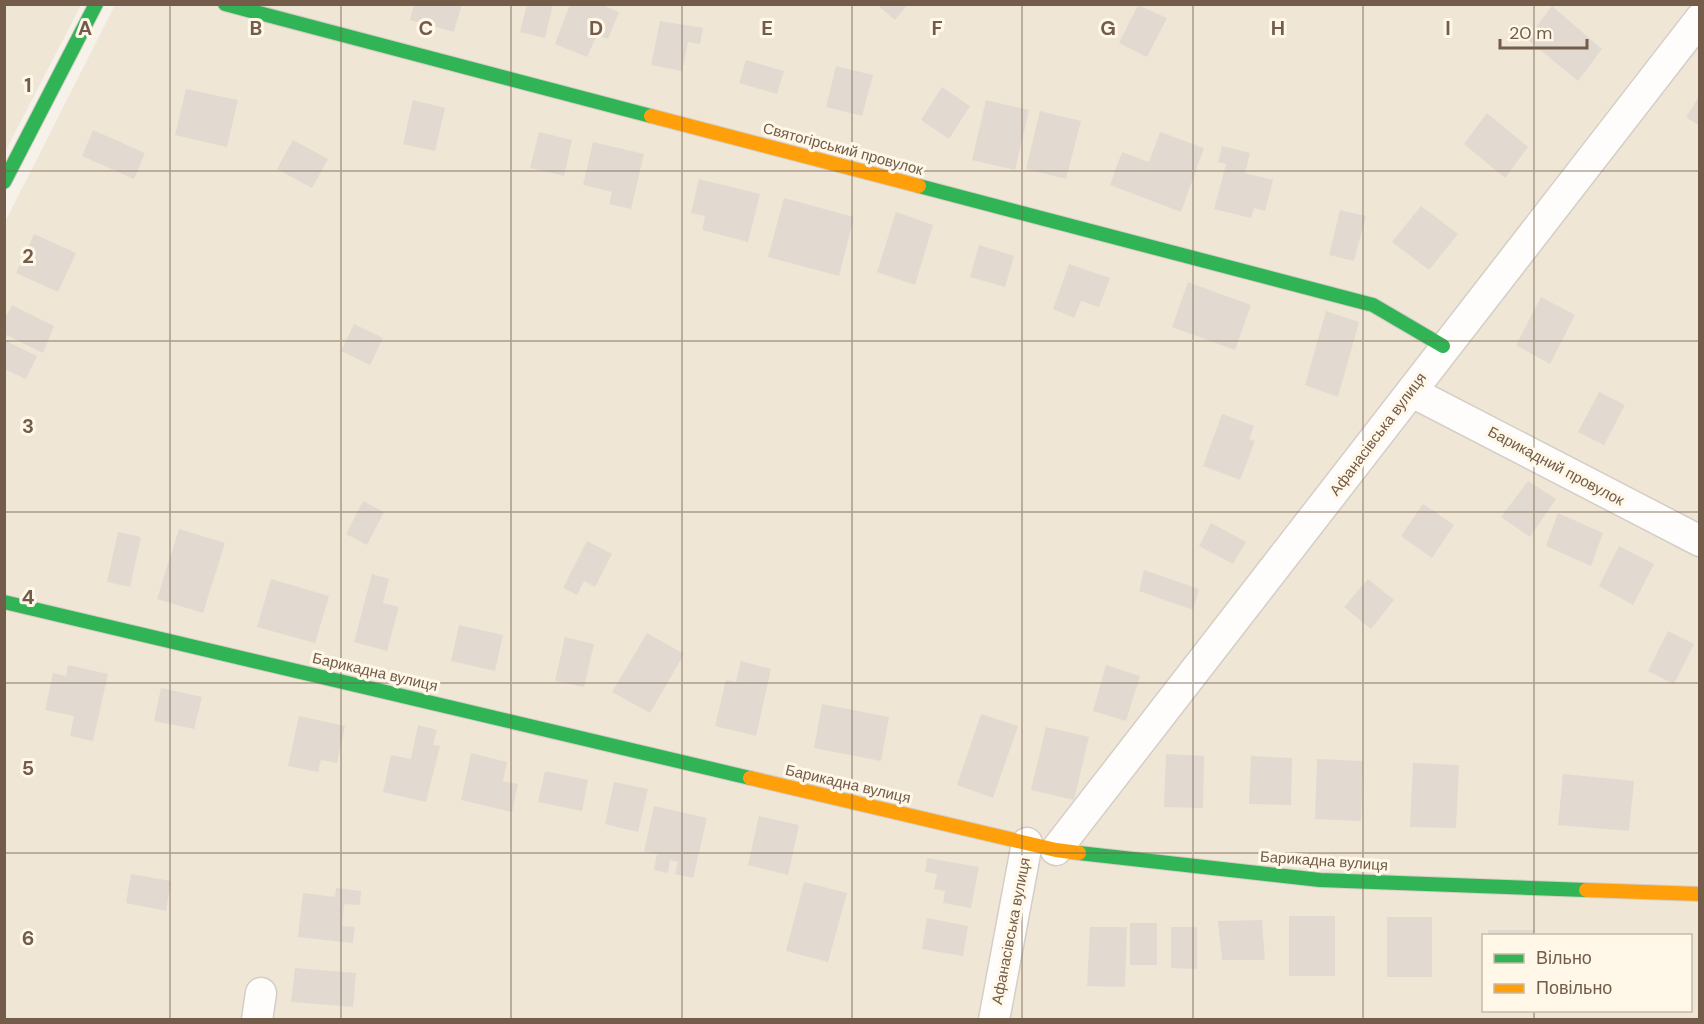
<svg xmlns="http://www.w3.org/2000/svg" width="1704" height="1024" viewBox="0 0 1704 1024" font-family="'DM Sans',sans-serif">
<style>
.residential{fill:#efe6d6;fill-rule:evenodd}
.building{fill:#e2dad0}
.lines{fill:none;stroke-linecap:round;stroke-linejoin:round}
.street-casing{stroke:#d4cec6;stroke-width:33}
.fast-casing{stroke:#d5cec5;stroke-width:16}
.slow-casing{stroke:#d5cec5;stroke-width:16}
.street{stroke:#fefdfc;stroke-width:30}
.fast{stroke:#30b455;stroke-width:14}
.slow{stroke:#ff9f0a;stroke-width:14}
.grid{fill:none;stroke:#735c49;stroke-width:1.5;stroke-opacity:0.55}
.labels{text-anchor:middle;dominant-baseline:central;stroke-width:6;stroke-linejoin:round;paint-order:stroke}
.street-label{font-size:15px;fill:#735c49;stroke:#fff8e9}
.grid-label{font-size:20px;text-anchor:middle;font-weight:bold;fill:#735c49;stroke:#fff8e9;stroke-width:6;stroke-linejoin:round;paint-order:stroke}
</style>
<rect width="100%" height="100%" fill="#f6f2e9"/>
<path class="residential" d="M 5,5 L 81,5 L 5,152 Z
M 115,5 L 1699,5 L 1699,1019 L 5,1019 L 4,224 ZM 1484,936 L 1690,936 L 1690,1010 L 1484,1010 Z"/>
<path class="building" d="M 414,4 L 462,4 L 454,32 L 410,20 Z
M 527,4 L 553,4 L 545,38 L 520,32 Z
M 570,4 L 600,4 L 619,12 L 608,39 L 597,35 L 587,57 L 555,44 Z
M 876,4 L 908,4 L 895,20 Z
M 1138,5 L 1167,18 L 1147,57 L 1119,43 Z
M 1552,6 L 1602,49 L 1578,81 L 1527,39 Z
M 660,21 L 703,28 L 700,44 L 688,42 L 682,71 L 651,65 Z
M 746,60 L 784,71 L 777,94 L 739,83 Z
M 836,66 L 873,75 L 862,116 L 826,107 Z
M 942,87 L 970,106 L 949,139 L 921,120 Z
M 186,89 L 238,100 L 227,147 L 175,135 Z
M 1700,95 L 1700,126 L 1686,117 Z
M 413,100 L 445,108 L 435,151 L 403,144 Z
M 986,100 L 1029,110 L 1015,170 L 972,160 Z
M 1040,111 L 1081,121 L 1066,179 L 1026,169 Z
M 1487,113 L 1528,147 L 1505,178 L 1464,144 Z
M 93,130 L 145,153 L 134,179 L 82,156 Z
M 539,132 L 572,140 L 564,176 L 530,168 Z
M 1160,132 L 1204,148 L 1181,212 L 1110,185 L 1122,152 L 1149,162 Z
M 293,140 L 328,159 L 312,188 L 277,169 Z
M 593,142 L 644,154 L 631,209 L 609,204 L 612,192 L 583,185 Z
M 1222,146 L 1250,153 L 1245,173 L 1273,180 L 1265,211 L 1254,208 L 1251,218 L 1214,209 L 1226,164 L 1218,162 Z
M 699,179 L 760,194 L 748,242 L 702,230 L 705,216 L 691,213 Z
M 784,198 L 854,217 L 839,276 L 768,257 Z
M 1421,206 L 1458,234 L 1429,270 L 1392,242 Z
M 1340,210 L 1366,216 L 1354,261 L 1329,255 Z
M 896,212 L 933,225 L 915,285 L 877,272 Z
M 34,234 L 76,253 L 58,292 L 16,273 Z
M 979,245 L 1014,256 L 1005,287 L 970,277 Z
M 1069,264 L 1110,278 L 1099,307 L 1081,301 L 1074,318 L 1053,309 Z
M 1188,282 L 1251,305 L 1235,350 L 1172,327 Z
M 1541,297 L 1575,315 L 1550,364 L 1516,345 Z
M 12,305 L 54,326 L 43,353 L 4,334 L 4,320 Z
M 1326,311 L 1359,322 L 1338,397 L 1305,385 Z
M 354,324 L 383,338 L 370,365 L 341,351 Z
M 4,340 L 37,356 L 26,379 L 4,369 Z
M 1599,392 L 1625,405 L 1604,445 L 1578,432 Z
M 1222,414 L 1254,426 L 1249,439 L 1255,441 L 1240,480 L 1203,466 Z
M 1528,481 L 1556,499 L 1530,537 L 1501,517 Z
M 363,501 L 384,512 L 367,545 L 346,534 Z
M 1423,504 L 1454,525 L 1432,558 L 1401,536 Z
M 1558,513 L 1603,533 L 1591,566 L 1546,546 Z
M 1211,523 L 1246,542 L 1233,564 L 1199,546 Z
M 179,529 L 225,543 L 203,613 L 157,599 Z
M 118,532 L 141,537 L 130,587 L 107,582 Z
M 587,541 L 612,554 L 595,587 L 584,581 L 577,595 L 563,588 Z
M 1619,546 L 1654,564 L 1633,605 L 1599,586 Z
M 1144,570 L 1199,589 L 1193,610 L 1139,591 Z
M 372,574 L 389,579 L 383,603 L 399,607 L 387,651 L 354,642 Z
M 271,579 L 329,596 L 315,643 L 257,627 Z
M 1368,579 L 1394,600 L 1371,629 L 1344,607 Z
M 459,625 L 503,635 L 495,671 L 451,661 Z
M 1668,631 L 1694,644 L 1674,684 L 1648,671 Z
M 647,633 L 684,654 L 650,713 L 612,692 Z
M 565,637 L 594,644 L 584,687 L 555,681 Z
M 741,661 L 771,669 L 756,736 L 715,726 L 726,680 L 736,682 Z
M 68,665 L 108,674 L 93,741 L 70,736 L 74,716 L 45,710 L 53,673 L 66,676 Z
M 1106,665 L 1140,676 L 1126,721 L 1093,711 Z
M 161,688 L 202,697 L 194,729 L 154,721 Z
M 822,704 L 889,717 L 881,761 L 814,748 Z
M 981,714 L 1018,726 L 993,798 L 957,785 Z
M 299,716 L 345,726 L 337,763 L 321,760 L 318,772 L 288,766 Z
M 418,725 L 437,730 L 433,745 L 440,746 L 426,802 L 383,792 L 391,755 L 411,759 Z
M 1046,727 L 1089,737 L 1074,800 L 1031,790 Z
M 471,753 L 507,762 L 503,781 L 518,784 L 512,812 L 461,800 Z
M 1166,754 L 1204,756 L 1203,808 L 1164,807 Z
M 1251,756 L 1292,758 L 1291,805 L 1249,804 Z
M 1317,759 L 1363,761 L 1361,821 L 1315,819 Z
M 1413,763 L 1459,765 L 1456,828 L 1410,827 Z
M 545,771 L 588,780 L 582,811 L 538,802 Z
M 1563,774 L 1634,781 L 1629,831 L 1558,825 Z
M 614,782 L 648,789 L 638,832 L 605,824 Z
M 654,806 L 707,818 L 693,878 L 675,874 L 678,862 L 670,860 L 668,873 L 654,870 L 657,854 L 644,851 Z
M 759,816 L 799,825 L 788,875 L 748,865 Z
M 927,858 L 979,867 L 971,908 L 943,903 L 945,891 L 934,889 L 937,874 L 925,872 Z
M 131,874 L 171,881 L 166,911 L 126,903 Z
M 804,882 L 847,893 L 828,962 L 786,951 Z
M 336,888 L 361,891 L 360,905 L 344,904 L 342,926 L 355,927 L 353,943 L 298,937 L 303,893 L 335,897 Z
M 1289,916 L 1335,916 L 1335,976 L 1289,976 Z
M 1387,917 L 1432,917 L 1432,977 L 1387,977 Z
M 927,918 L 968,926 L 963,956 L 922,949 Z
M 1262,920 L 1265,960 L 1222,960 L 1218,921 Z
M 1130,923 L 1157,923 L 1157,965 L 1130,965 Z
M 1090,927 L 1127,927 L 1125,987 L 1087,986 Z
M 1171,927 L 1197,927 L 1197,969 L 1171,968 Z
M 1488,930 L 1534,930 L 1534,936 L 1488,936 Z
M 295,968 L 356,973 L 353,1007 L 291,1002 Z"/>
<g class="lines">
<g class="street-casing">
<path id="street" d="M 1412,392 L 1700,541
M 1056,850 L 1700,19
M 257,1020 L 261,993
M 994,1020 L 1027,843"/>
</g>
<g class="fast-casing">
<path id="fast" d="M 225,4 L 651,116
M 4,182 L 96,4
M 919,186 L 1373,305 L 1443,346
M 4,602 L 750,778
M 1079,853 L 1320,880 L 1586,890"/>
</g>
<g class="slow-casing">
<path id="slow" d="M 651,116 L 919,186
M 750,778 L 1056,850 L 1079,853
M 1586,890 L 1700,894"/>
</g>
<use href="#street" class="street"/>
<use href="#fast" class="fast"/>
<use href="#slow" class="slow"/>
</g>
<path class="grid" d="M 170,4 L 170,1020M 341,4 L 341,1020M 511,4 L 511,1020M 682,4 L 682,1020M 852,4 L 852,1020M 1022,4 L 1022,1020M 1193,4 L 1193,1020M 1363,4 L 1363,1020M 1534,4 L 1534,936M 4,171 L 1700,171M 4,341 L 1700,341M 4,512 L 1700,512M 4,683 L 1700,683M 4,853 L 1700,853M 1534,1010 L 1534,1020"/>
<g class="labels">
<g class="street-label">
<text transform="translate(843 149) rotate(15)">Святогірський провулок</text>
<text transform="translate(1378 434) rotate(-53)">Афанасівська вулиця</text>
<text transform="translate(1556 466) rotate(28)">Барикадний провулок</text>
<text transform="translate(375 672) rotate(13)">Барикадна вулиця</text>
<text transform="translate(848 784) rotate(13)">Барикадна вулиця</text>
<text transform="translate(1324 861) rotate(4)">Барикадна вулиця</text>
<text transform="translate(1011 931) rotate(-79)">Афанасівська вулиця</text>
</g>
</g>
<g class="grid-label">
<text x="85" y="35">A</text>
<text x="256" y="35">B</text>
<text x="426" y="35">C</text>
<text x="596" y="35">D</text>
<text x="767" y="35">E</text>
<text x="937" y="35">F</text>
<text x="1108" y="35">G</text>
<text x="1278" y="35">H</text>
<text x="1448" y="35">I</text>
<text x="28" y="92">1</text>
<text x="28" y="263">2</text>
<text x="28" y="433">3</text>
<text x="28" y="604">4</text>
<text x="28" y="775">5</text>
<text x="28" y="945">6</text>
</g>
<rect width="1704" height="1024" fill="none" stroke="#735c49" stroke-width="12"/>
<rect x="1482" y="934" width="210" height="78" fill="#fff8e9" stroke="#c7baa9" stroke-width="1.5"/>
<rect x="1494" y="954" width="30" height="9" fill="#30b455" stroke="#c7baa9" stroke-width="1.5"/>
<text x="1536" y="964" font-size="18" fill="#735c49">Вільно</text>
<rect x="1494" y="984" width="30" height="9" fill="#ff9f0a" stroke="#c7baa9" stroke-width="1.5"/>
<text x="1536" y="994" font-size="18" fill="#735c49">Повільно</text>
<path d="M1500 39v9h87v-9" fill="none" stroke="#735c49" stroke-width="3"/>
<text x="1509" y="39" font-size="18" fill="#735c49" stroke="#fff8e9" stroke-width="4.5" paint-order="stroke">20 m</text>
</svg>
